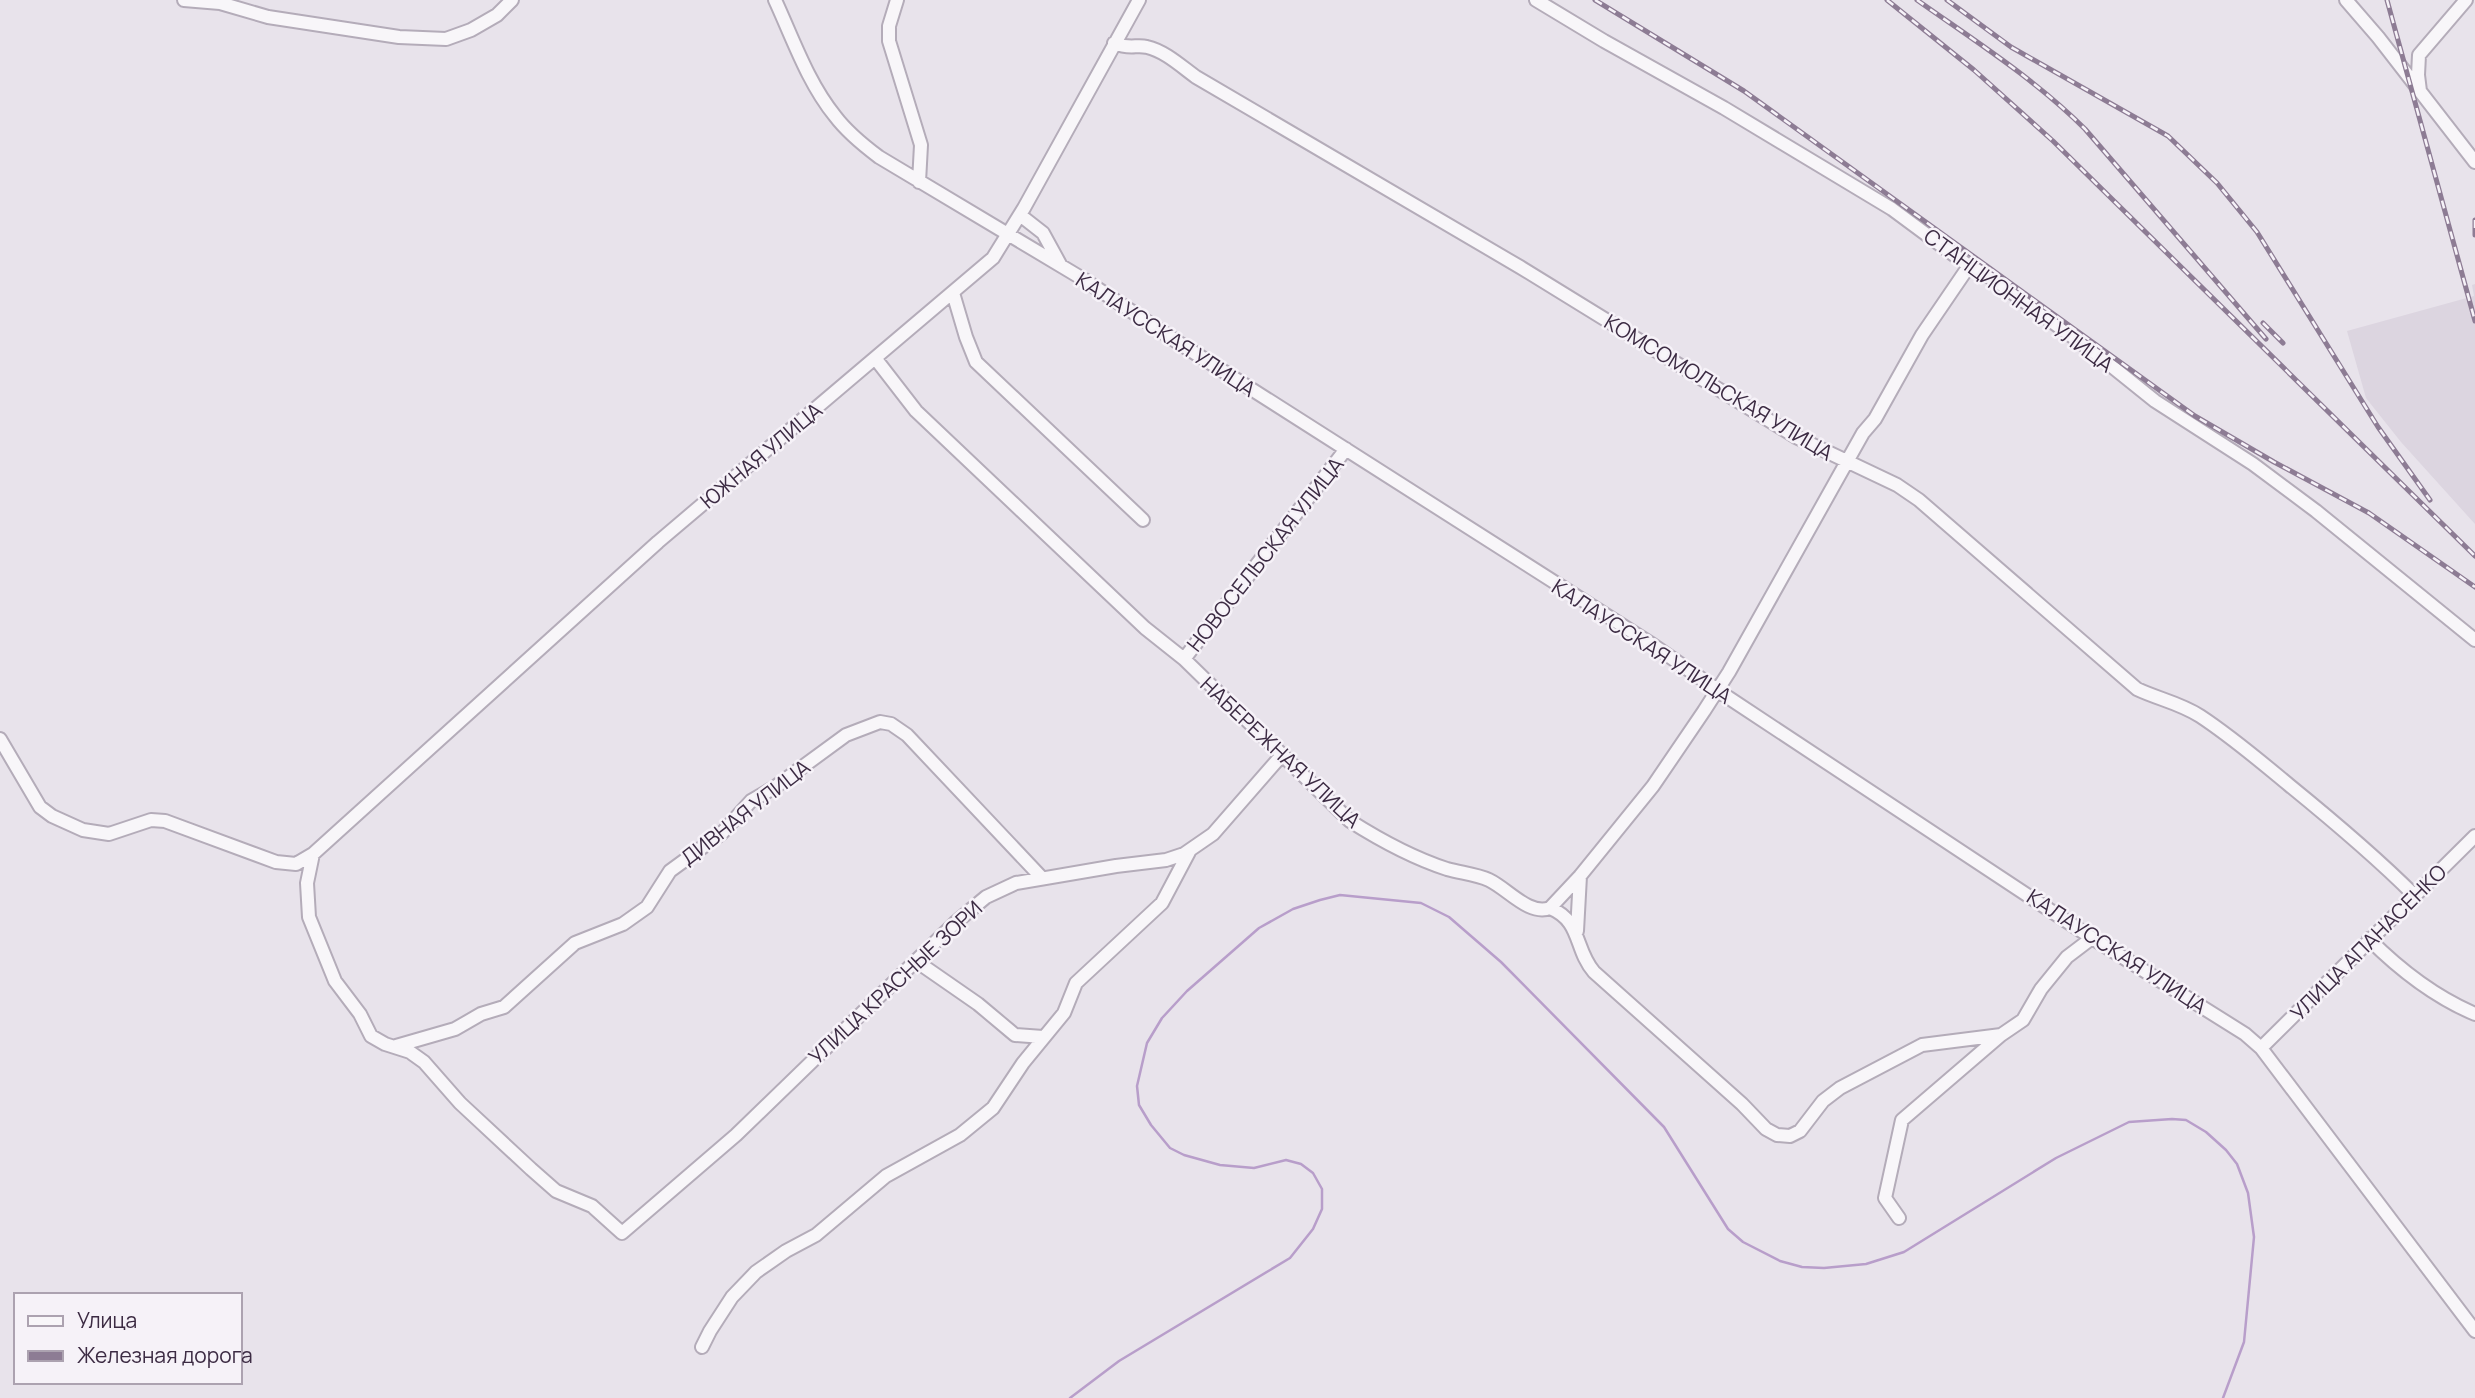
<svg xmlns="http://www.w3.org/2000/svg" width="2475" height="1398" viewBox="0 0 2475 1398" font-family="Manrope,sans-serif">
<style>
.built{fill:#dcd5e0}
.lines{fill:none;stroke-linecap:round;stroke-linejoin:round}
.stream{stroke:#b89eca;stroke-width:2.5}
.minor-casing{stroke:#b4acb9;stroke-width:16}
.minor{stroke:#f8f6f9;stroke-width:12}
.rail-casing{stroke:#8d7c94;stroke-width:5}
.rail{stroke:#f6f2f8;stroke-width:2.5;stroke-dasharray:8;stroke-linecap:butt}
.labels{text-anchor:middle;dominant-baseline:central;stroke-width:5;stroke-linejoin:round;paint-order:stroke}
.street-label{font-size:21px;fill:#3c2b43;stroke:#f6f2f8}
</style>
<rect width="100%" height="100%" fill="#e8e3eb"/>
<path class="built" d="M 2475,284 L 2475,524 L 2401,442 L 2366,398 L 2347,331 L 2474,296 L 2472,285 Z"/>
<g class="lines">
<path class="stream" d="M 1070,1398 L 1119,1361 L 1290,1258 L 1313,1229 L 1322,1209 L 1322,1189 L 1313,1173 L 1301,1164 L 1286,1160 L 1254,1168 L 1220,1165 L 1184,1155 L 1170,1148 L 1151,1125 L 1139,1105 L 1137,1086 L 1147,1043 L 1162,1018 L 1187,991 L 1259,928 L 1293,909 L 1320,900 L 1340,895 L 1421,903 L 1449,917 L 1501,962 L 1664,1127 L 1728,1229 L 1743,1242 L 1780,1261 L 1802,1267 L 1824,1268 L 1866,1264 L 1904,1252 L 2056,1158 L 2129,1122 L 2172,1119 L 2186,1120 L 2206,1132 L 2226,1150 L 2237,1164 L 2248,1193 L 2254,1237 L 2244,1342 L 2223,1398"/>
<g class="minor-casing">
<path id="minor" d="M 184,0 L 220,3 L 268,17 L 399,37 L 446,39 L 471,30 L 497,15 L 512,0
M 775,0 C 793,39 808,83 835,116 C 847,132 863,145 879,157 L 1083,279 L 1179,343 L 1653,645 L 1729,698 L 2092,938 L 2245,1034 L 2261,1048 L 2475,1331
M 897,0 L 889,26 L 889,41 L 921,145 L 919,182
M 1536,0 L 1604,41 L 1724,108 L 1892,209 L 1969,266 L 1995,280 L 2099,356 L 2155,401 L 2253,464 L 2316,511 L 2475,640
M 2346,0 L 2378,37 L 2475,162
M 1114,43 C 1131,50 1136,44 1147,47 C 1165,51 1182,67 1196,77 L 1520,267 L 1796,437 L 1897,485 L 1919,500 L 2137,689 C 2158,699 2180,703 2200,716 C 2232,737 2260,761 2289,785 C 2332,820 2375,856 2414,895
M 2420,91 L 2418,75 L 2419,55 L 2466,0
M 1020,215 L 1043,233 L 1061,266
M 953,293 L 966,337 L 976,362 L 1143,520
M 875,358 L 916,411 L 1145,628 L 1184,659 L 1350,821 C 1380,840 1413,858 1447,869 C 1461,873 1476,874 1489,880 C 1508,889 1529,916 1550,908 C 1582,921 1574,949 1594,972 L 1742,1104 L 1766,1129 L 1777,1135 L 1790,1136 L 1800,1131 L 1823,1101 L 1840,1088 L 1922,1045 L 2001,1035
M 1184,659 L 1346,449
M 0,739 L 40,807 L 52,816 L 83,830 L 109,834 L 151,820 L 165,821 L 276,862 L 296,864 L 313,854 L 658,542 L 993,258 L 1024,208 L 1139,0
M 313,854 L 307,883 L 309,917 L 335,981 L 360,1014 L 371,1036 L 385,1044 L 410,1052 L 424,1062 L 460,1103 L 531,1169 L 556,1191 L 592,1206 L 622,1233 L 736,1135 L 955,923 L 986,897 L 1016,883 L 1116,866 L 1166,860 L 1184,854 L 1213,834 L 1281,756
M 1550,908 L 1580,876 L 1653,786 L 1704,711 L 1729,672 L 1863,433 L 1875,419 L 1922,335 L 1969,266
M 1577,931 L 1580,876
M 2369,939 C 2400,970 2435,997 2475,1014
M 916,961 L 978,1004 L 1015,1035 L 1043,1037
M 396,1046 L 455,1029 L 481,1014 L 504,1007 L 575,943 L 623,924 L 647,907 L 670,871 L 722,833 L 751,801 L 775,787 L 846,735 L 880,722 L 891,724 L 907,735 L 1042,878
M 2261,1048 L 2475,836
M 1899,1218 L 1885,1198 L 1902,1120 L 2001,1035 L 2023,1020 L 2041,989 L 2067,957 L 2092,938
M 702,1347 L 710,1331 L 732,1297 L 756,1272 L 786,1251 L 816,1235 L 886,1176 L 960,1135 L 993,1108 L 1023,1063 L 1064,1013 L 1076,983 L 1162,903 L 1189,852"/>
</g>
<use href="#minor" class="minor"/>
<g class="rail-casing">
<path id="rail" d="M 1595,0 L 1744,91 L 2195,416 L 2274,462 L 2369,513 L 2475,587
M 1887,0 L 1974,70 L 2053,141 L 2475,556
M 1917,0 C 1975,41 2035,79 2085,129 L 2266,339
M 1947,0 L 2011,47 L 2168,136 L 2217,183 L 2257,232 L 2378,427 L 2430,500
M 2387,0 L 2475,321
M 2475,220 L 2475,235
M 2263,323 L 2283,343"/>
</g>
<use href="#rail" class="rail"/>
</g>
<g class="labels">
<g class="street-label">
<text transform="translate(2019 300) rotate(36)">СТАНЦИОННАЯ УЛИЦА</text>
<text transform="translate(1166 334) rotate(33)">КАЛАУССКАЯ УЛИЦА</text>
<text transform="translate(1719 387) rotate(31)">КОМСОМОЛЬСКАЯ УЛИЦА</text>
<text transform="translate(761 455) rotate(-40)">ЮЖНАЯ УЛИЦА</text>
<text transform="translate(1265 554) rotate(-52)">НОВОСЕЛЬСКАЯ УЛИЦА</text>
<text transform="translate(1642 641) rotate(33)">КАЛАУССКАЯ УЛИЦА</text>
<text transform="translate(1281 752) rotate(43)">НАБЕРЕЖНАЯ УЛИЦА</text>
<text transform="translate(745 812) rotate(-38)">ДИВНАЯ УЛИЦА</text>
<text transform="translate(2368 942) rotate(-45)">УЛИЦА АПАНАСЕНКО</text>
<text transform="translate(2117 951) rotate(33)">КАЛАУССКАЯ УЛИЦА</text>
<text transform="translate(895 982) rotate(-43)">УЛИЦА КРАСНЫЕ ЗОРИ</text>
</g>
</g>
<rect x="14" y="1293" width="228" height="91" fill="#f6f2f8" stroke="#aca2b0" stroke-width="2"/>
<rect x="28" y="1316" width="35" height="10" fill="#f8f6f9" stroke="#aca2b0" stroke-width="2"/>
<text x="77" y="1328" font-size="21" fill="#3c2b43">Улица</text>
<rect x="28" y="1351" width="35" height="10" fill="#8d7c94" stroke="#aca2b0" stroke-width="2"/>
<text x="77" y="1363" font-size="21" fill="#3c2b43">Железная дорога</text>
</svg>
